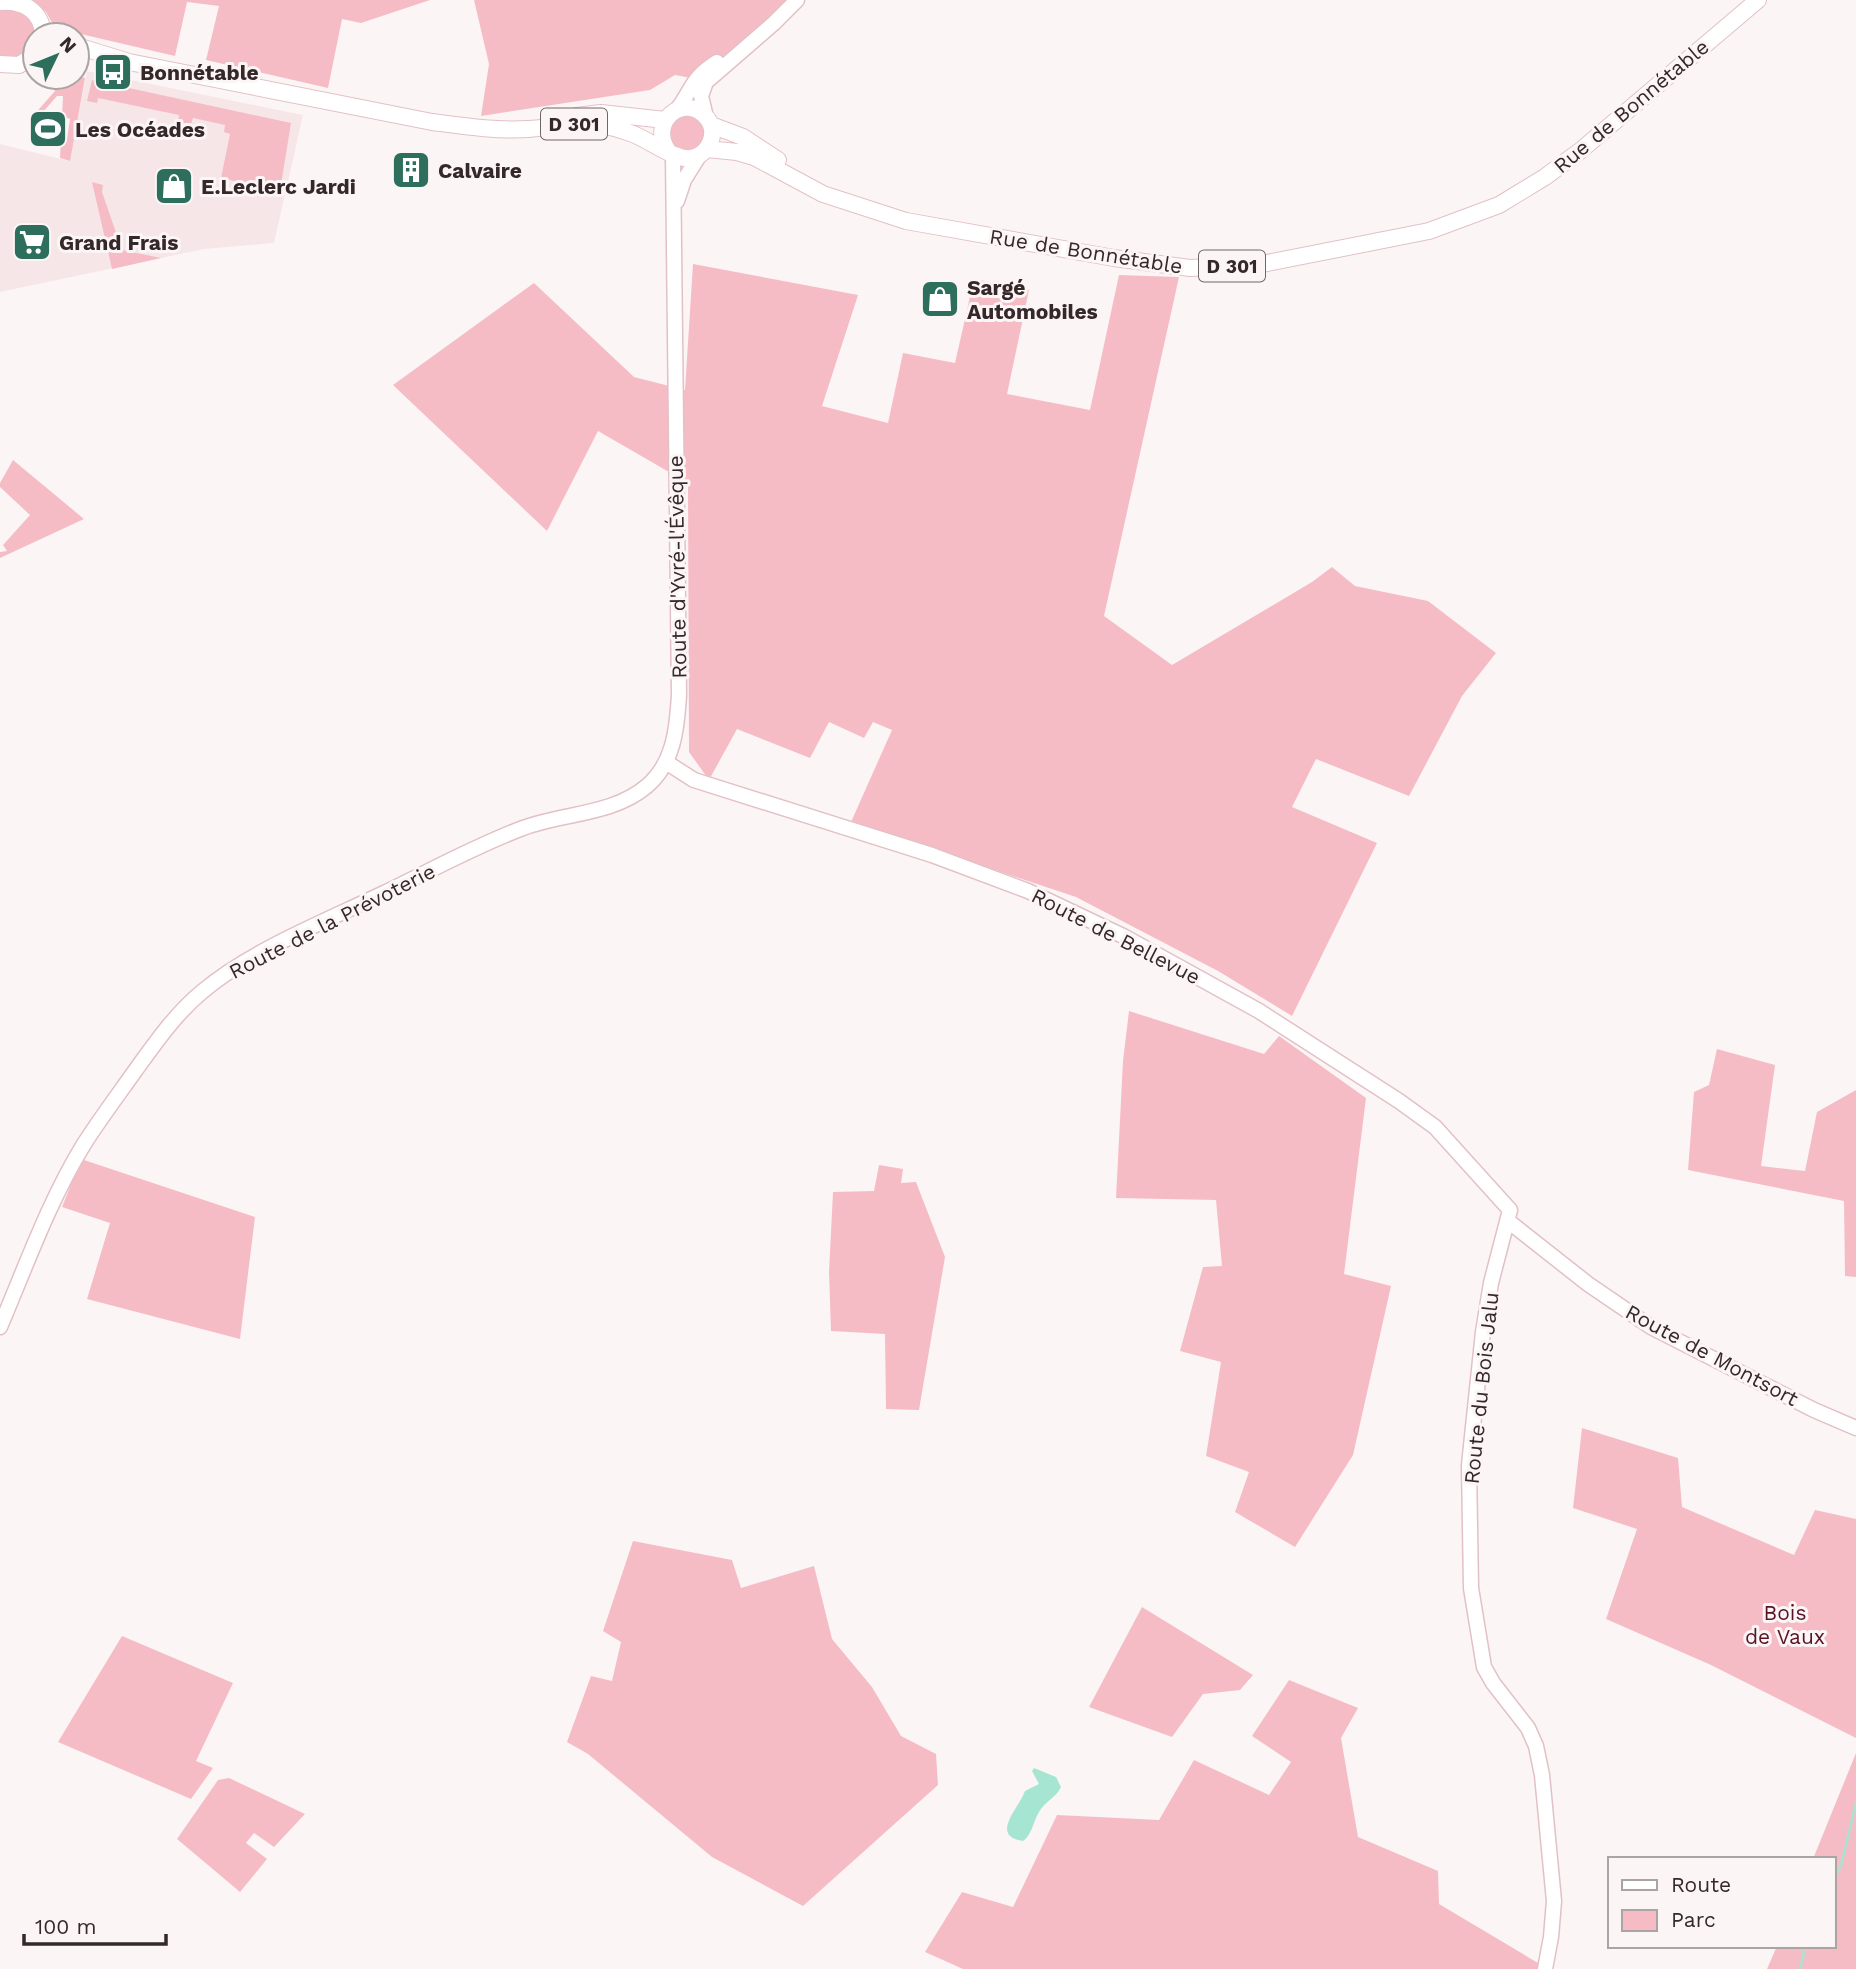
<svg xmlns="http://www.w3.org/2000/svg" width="1856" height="1969" viewBox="0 0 1856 1969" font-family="'Work Sans',sans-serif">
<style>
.built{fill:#f7e6e8}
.green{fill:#f6bcc5}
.water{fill:#a6e5d2}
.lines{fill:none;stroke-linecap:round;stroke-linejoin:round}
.stream{stroke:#a6e5d2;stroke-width:2.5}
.secondary-casing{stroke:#e2c1c6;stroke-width:17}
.primary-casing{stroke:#e2c1c6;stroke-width:18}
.secondary{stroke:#fff;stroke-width:14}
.primary{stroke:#fff;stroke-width:16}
.labels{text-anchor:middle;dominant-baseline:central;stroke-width:6;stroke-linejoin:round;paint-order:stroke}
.shield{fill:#fcf5f6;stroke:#716667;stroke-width:2}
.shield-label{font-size:19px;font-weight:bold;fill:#35282a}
.poi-label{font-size:21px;font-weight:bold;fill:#35282a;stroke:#fcf5f6;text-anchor:start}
.street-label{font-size:21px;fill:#35282a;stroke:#fcf5f6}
.park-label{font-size:21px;fill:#581327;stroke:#fcf5f6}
</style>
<rect width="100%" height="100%" fill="#fcf5f6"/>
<path class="built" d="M 87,71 L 303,115 L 274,243 L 204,249 L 0,292 L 0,144 L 69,161 Z"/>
<path class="green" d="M 31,0 L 430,0 L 361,23 L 342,19 L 328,88 L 206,60 L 219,6 L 187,2 L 175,56 L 55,28 L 46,12 Z
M 474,0 L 800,0 L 713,82 L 675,75 L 650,90 L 481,116 L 489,64 Z
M 8,7 L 32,17 L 38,35 L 35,35 C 35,60 20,57 0,59 L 0,9 Z
M 77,76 L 85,78 L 70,161 L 60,158 L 61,138 L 67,139 L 70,119 L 62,116 L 63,96 L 57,96 L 36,120 L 32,117 L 55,91 L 44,77 Z
M 92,80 L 291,123 L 280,191 L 221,178 L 230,134 L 224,132 L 225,125 L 193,118 L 191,124 L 178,122 L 179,115 L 98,98 L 97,103 L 87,101 Z
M 679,114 L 698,116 L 708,135 L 696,153 L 676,152 L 666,128 Z
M 92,182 L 103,185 L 102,192 L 122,250 L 161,258 L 112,269 Z
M 693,264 L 858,295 L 822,406 L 888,423 L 903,353 L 955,363 L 974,279 L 1029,290 L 1007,394 L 1090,410 L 1119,275 L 1179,277 L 1104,616 L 1172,665 L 1312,582 L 1332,567 L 1355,586 L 1428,601 L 1496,653 L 1462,696 L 1409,796 L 1316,759 L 1292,807 L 1377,843 L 1292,1016 L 1218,971 L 1076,897 L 851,822 L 892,730 L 873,722 L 864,738 L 829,722 L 810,758 L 737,729 L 709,780 L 689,752 L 688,483 L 598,431 L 547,531 L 393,385 L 534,283 L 634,377 L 685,390 Z
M 13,460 L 84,519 L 0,558 L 0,552 L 7,551 L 3,545 L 30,515 L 0,487 L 0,483 Z
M 1129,1011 L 1264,1054 L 1279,1036 L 1366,1098 L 1344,1274 L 1391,1286 L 1353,1455 L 1295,1547 L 1235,1512 L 1249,1472 L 1206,1456 L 1221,1362 L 1180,1351 L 1203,1267 L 1222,1266 L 1216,1200 L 1116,1198 L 1123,1061 Z
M 1717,1049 L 1775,1065 L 1761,1166 L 1805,1171 L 1817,1112 L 1856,1090 L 1856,1277 L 1845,1276 L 1844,1201 L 1688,1170 L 1694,1092 L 1709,1085 Z
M 81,1159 L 255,1217 L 240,1339 L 87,1299 L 110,1223 L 62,1207 Z
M 879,1165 L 903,1169 L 901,1183 L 916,1182 L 945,1257 L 919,1410 L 886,1409 L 885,1334 L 831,1331 L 829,1272 L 833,1192 L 874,1191 Z
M 1582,1428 L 1678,1458 L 1682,1507 L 1794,1555 L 1815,1510 L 1856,1519 L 1856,1738 L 1711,1665 L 1606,1619 L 1637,1529 L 1573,1508 Z
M 633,1541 L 732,1560 L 741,1588 L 814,1566 L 832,1639 L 872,1687 L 901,1736 L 936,1754 L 938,1785 L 803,1906 L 712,1857 L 588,1754 L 567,1742 L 591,1676 L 612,1681 L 621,1642 L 603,1631 Z
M 1142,1607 L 1253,1675 L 1240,1690 L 1203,1694 L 1172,1737 L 1089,1707 Z
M 122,1636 L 233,1683 L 196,1761 L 213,1768 L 191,1799 L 58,1742 Z
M 1289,1680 L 1358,1708 L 1341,1738 L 1358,1837 L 1438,1871 L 1439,1904 L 1538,1963 L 1538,1969 L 963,1969 L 925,1952 L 962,1892 L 1013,1907 L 1057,1815 L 1159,1820 L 1194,1760 L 1269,1795 L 1291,1762 L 1252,1736 Z
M 1856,1753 L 1856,1969 L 1767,1969 L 1777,1946 L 1833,1946 L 1833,1859 L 1813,1859 Z
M 229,1778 L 305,1814 L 274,1847 L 254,1833 L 246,1843 L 267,1859 L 240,1892 L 177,1839 L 218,1780 Z"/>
<path class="water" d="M 1034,1768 L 1056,1777 L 1061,1787 C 1056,1798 1045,1801 1039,1812 C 1033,1822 1032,1835 1023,1841 C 989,1836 1019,1808 1025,1791 L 1039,1784 L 1032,1771 Z"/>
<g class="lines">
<path class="stream" d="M 1833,1882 L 1841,1865 L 1856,1803
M 1800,1969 L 1804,1953 L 1801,1946"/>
<g class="secondary-casing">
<path id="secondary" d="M 676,111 C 694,88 689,80 717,62
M 706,117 L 701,96 L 706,82 L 774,23 L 797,0
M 677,201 L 684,180 L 699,156
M 666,762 L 694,780 L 932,855 L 1028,891 L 1123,936 L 1259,1011 L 1399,1101 L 1435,1127 L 1510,1210 L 1491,1283 L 1483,1332 L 1469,1465 L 1471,1588 L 1484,1667 L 1493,1683 L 1528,1728 L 1536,1746 L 1542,1775 L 1554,1901 L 1551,1937 L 1545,1969
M 1508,1221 L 1588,1284 L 1651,1327 L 1814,1410 L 1856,1428
M 0,1327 C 26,1266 49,1201 84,1144 C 100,1119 118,1095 135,1071 C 156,1042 176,1013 203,991 C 250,951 328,920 384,893 C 430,871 475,846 523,828 C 563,813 613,815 647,786 C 674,763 677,728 679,695 L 673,155"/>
</g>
<g class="primary-casing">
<path id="primary" d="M 0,2 C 23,0 42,11 43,35
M 77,46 L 129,62 L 432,122 C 463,126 496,131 528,129 C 553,128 577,121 602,125 C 613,127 623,130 633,134 C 649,140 676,161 691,158 C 710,155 719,131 706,117 C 684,92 648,122 668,151
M 0,64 L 19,65 L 35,55
M 577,116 L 601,113 L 665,120
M 711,125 L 743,137 L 778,160
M 707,149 L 737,152 L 754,157 L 823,194 L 906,221 L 1114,258 L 1190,268 L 1257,265 L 1429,231 L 1499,205 L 1545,177 L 1580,151 L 1758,0"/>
</g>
<use href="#secondary" class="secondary"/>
<use href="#primary" class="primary"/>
</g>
<defs>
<g id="bus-square" transform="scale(2.0125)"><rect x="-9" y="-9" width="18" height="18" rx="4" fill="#2d6e5d" stroke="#fcf5f6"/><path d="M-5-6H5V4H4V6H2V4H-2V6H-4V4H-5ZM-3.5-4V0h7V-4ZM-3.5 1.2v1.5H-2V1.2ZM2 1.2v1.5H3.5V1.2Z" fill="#fff"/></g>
<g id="stadium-square" transform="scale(2.0125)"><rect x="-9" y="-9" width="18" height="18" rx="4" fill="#2d6e5d" stroke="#fcf5f6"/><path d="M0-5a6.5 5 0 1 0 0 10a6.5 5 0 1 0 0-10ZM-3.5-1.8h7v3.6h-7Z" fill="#fff"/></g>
<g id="building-square" transform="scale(2.0125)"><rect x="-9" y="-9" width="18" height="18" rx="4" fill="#2d6e5d" stroke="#fcf5f6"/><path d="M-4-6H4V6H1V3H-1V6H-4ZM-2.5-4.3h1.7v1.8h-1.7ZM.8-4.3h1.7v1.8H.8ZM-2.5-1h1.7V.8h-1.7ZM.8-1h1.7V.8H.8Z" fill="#fff"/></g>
<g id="shop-square" transform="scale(2.0125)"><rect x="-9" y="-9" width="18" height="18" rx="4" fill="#2d6e5d" stroke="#fcf5f6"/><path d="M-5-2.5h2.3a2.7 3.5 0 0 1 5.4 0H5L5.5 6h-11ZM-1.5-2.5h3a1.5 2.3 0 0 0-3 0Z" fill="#fff"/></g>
<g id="supermarket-square" transform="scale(2.0125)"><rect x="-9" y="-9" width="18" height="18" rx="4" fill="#2d6e5d" stroke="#fcf5f6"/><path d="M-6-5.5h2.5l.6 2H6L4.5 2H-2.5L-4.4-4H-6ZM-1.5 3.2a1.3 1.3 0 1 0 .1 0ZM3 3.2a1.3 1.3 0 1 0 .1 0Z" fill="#fff"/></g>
</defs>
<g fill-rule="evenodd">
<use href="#bus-square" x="113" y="72"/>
<use href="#stadium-square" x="48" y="129"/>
<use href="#building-square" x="411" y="170"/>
<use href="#shop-square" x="174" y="186"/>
<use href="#supermarket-square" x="32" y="242"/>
<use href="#shop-square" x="940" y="299"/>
</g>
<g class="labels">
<g class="shield">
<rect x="541" y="108.5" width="66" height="31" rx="5"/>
<rect x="1199" y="250.5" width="66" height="31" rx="5"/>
</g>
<g class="shield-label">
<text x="574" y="124">D 301</text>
<text x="1232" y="266">D 301</text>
</g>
<g class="poi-label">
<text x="140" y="72">Bonnétable</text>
<text x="75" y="129">Les Océades</text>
<text x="438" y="170">Calvaire</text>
<text x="201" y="186">E.Leclerc Jardi</text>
<text x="59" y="242">Grand Frais</text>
<text x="967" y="287">Sargé<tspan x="967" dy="24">Automobiles</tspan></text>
</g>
<g class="street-label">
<text transform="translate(1631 106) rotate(-40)">Rue de Bonnétable</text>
<text transform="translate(1086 251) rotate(9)">Rue de Bonnétable</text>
<text transform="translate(677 567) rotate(-91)">Route d'Yvré-l'Évêque</text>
<text transform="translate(332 921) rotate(-27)">Route de la Prévoterie</text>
<text transform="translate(1116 936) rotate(27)">Route de Bellevue</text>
<text transform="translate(1712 1355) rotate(28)">Route de Montsort</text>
<text transform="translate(1481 1388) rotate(-84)">Route du Bois Jalu</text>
</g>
<g class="park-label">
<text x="1785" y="1612">Bois<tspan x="1785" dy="24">de Vaux</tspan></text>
</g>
</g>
<rect x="1608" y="1857" width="228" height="91" fill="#fcf5f6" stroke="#aca3a4" stroke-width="2"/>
<rect x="1622" y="1880" width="35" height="10" fill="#ffffff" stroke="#aca3a4" stroke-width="2"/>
<text x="1671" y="1892" font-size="21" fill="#35282a">Route</text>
<rect x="1622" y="1910" width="35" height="21" fill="#f6bcc5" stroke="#aca3a4" stroke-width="2"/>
<text x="1671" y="1927" font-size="21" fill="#35282a">Parc</text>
<g transform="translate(56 56) rotate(47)"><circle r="33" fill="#fcf5f6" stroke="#aca3a4" stroke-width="2"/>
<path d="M0-5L12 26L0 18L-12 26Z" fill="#2d6e5d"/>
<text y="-10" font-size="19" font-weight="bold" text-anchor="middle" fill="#35282a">N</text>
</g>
<path d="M24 1934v10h142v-10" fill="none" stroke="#35282a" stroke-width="3.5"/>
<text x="35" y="1934" font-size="21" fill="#35282a" stroke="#fcf5f6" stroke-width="5" paint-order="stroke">100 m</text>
</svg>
